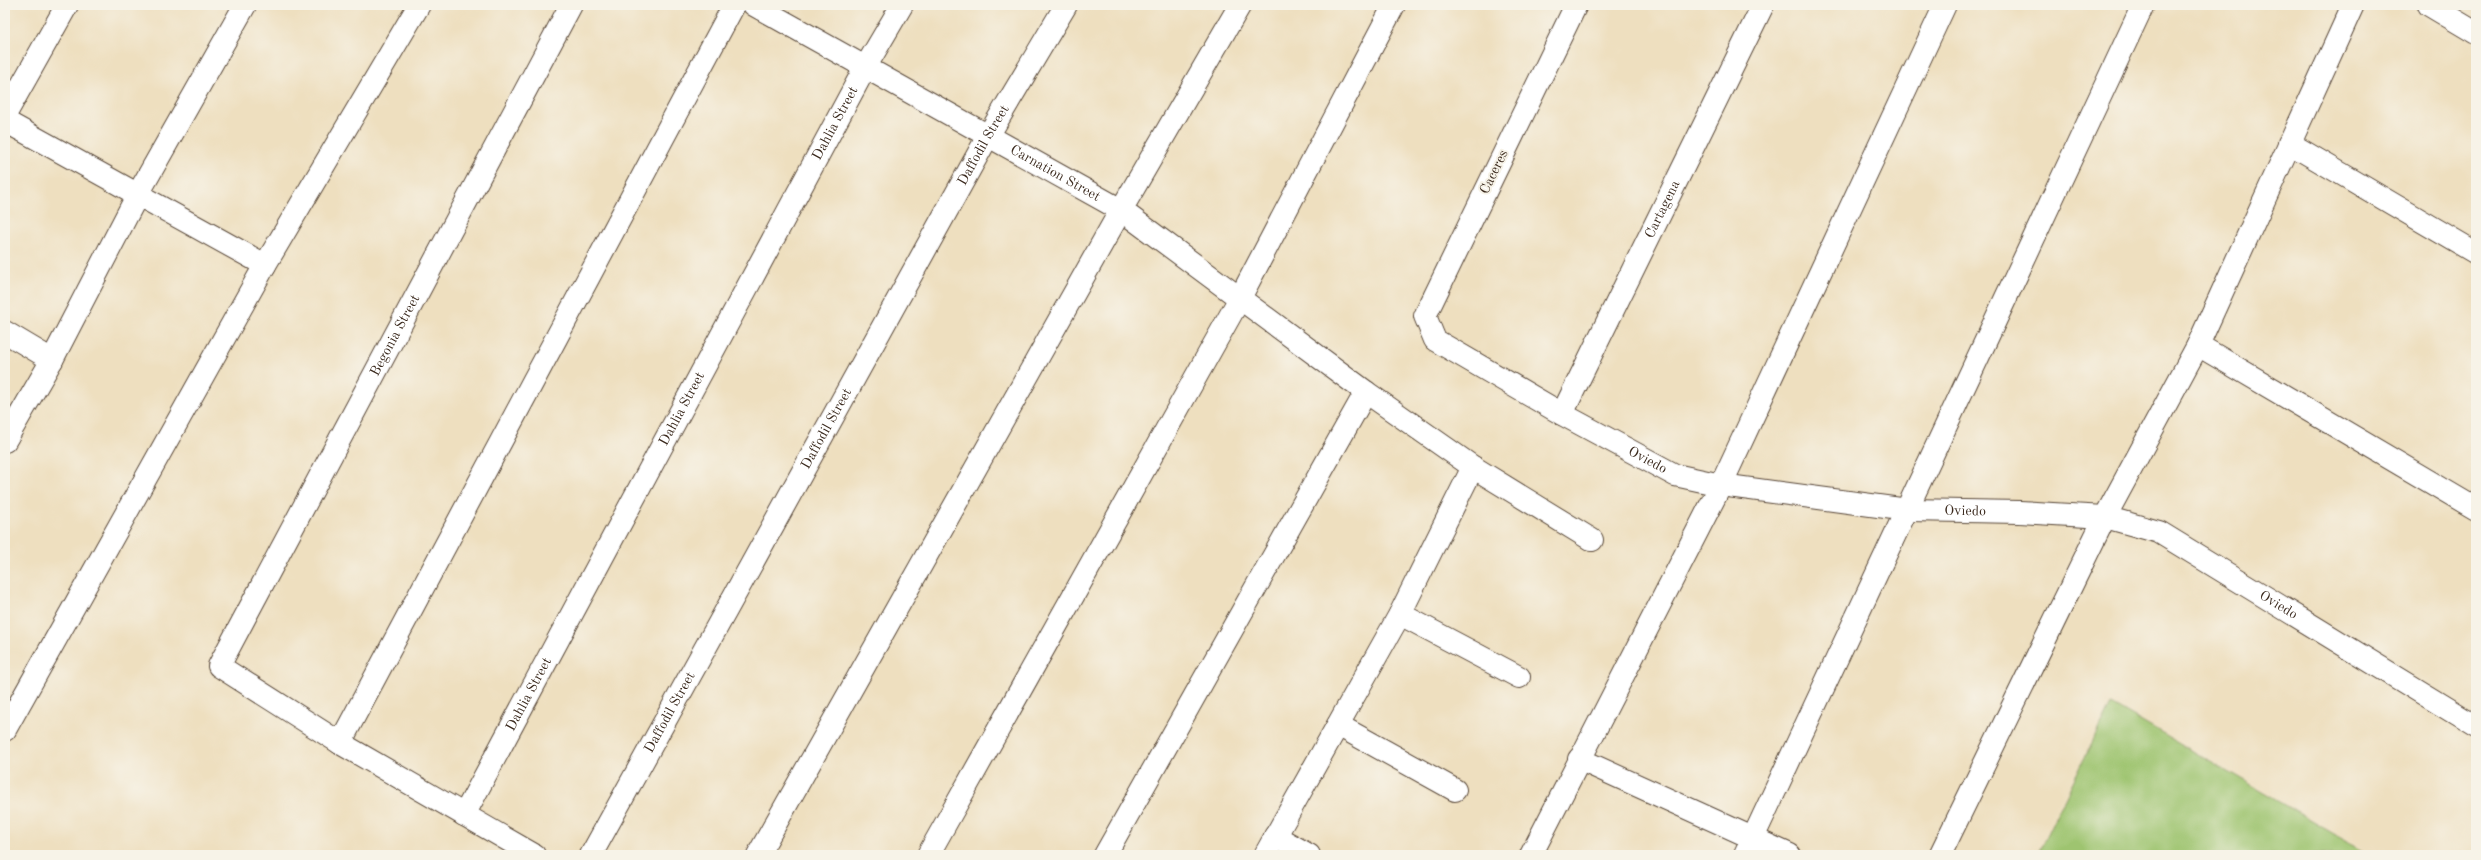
<svg xmlns="http://www.w3.org/2000/svg" width="2481" height="860" viewBox="0 0 2481 860" font-family="'Old Standard TT',serif">
<style>
.green{fill:#9ec46f;stroke:#6c7746}
.lines{fill:none;stroke-linecap:round;stroke-linejoin:round}
.street-casing{stroke:#564536;stroke-width:24}
.street{stroke:#fff;stroke-width:22}
.labels{text-anchor:middle;dominant-baseline:central;stroke-width:4;stroke-linejoin:round;paint-order:stroke}
.street-label{font-size:14px;fill:#3b2a1e;stroke:#f7f3e8}
</style>
<rect width="100%" height="100%" fill="#f7f3e8"/>
<filter id="ink" filterUnits="userSpaceOnUse"><feTurbulence type="fractalNoise" baseFrequency=".025" numOctaves="2"/><feDisplacementMap in="SourceGraphic" scale="8" xChannelSelector="R" yChannelSelector="G"/><feConvolveMatrix kernelMatrix="1 2 1 2 8 2 1 2 1" color-interpolation-filters="sRGB"/></filter>
<filter id="wash" filterUnits="userSpaceOnUse"><feTurbulence type="fractalNoise" baseFrequency=".012" numOctaves="4" result="noise"/><feDisplacementMap in="SourceGraphic" scale="16" xChannelSelector="R" yChannelSelector="G"/><feGaussianBlur stdDeviation="0.9" result="paint"/><feColorMatrix in="noise" values="0 0 0 0 0 0 0 0 0 0 0 0 0 0 0 0 0 1.4 0 .05"/><feComposite in="paint" operator="in"/></filter>
<g filter="url(#wash)">
<rect width="100%" height="100%" fill="#eedfbf"/>
<path class="green" d="M 2111,704 L 2370,855 L 2037,855 Z"/>
</g>
<g filter="url(#ink)">
<g class="lines">
<g class="street-casing">
<g id="street">
<path id="s1" d="M 754,5 L 1121,210 L 1366,392 L 1473,467 L 1592,540"/>
<path id="s2" d="M 1576,5 L 1425,316 L 1435,340 L 1562,414 L 1675,475 L 1721,485 L 1908,510 L 2020,512 L 2105,517 L 2159,532 L 2476,726"/>
<path d="M 2429,5 L 2476,33"/>
<path d="M 5,115 L 67,5"/>
<path d="M 5,121 L 265,265"/>
<path d="M 2289,143 L 2476,253"/>
<path d="M 5,332 L 52,360"/>
<path d="M 2198,345 L 2476,509"/>
<path id="s3" d="M 1562,414 L 1763,5"/>
<path d="M 5,441 L 52,360 L 138,194 L 245,5"/>
<path d="M 1400,614 L 1519,677"/>
<path d="M 1338,725 L 1455,790"/>
<path d="M 5,730 L 265,265 L 419,5"/>
<path d="M 340,743 L 734,5"/>
<path d="M 1579,759 L 1790,855"/>
<path id="s4" d="M 464,815 L 866,66 L 902,5"/>
<path d="M 1275,836 L 1309,855"/>
<path id="s5" d="M 534,855 L 340,743 L 219,666 L 571,5"/>
<path id="s6" d="M 591,855 L 988,136 L 1066,5"/>
<path d="M 758,855 L 1121,210 L 1240,5"/>
<path d="M 928,855 L 1240,298 L 1394,5"/>
<path d="M 1105,855 L 1366,392"/>
<path d="M 1265,855 L 1400,614 L 1473,467"/>
<path d="M 1531,855 L 1721,485 L 1945,5"/>
<path d="M 1745,855 L 2143,5"/>
<path d="M 1940,855 L 2105,517 L 2198,345 L 2353,5"/>
</g>
</g>
<use href="#street" class="street"/>
</g>
</g>
<g class="labels">
<g class="street-label">
<text stroke="none"><textPath href="#s4" startOffset="785">Dahlia Street</textPath></text>
<text stroke="none"><textPath href="#s6" startOffset="811">Daffodil Street</textPath></text>
<text transform="translate(1494 172) rotate(-64)">Caceres</text>
<text stroke="none"><textPath href="#s1" startOffset="345">Carnation Street</textPath></text>
<text stroke="none"><textPath href="#s3" startOffset="228">Cartagena</textPath></text>
<text stroke="none"><textPath href="#s5" startOffset="742">Begonia Street</textPath></text>
<text stroke="none"><textPath href="#s4" startOffset="461">Dahlia Street</textPath></text>
<text stroke="none"><textPath href="#s6" startOffset="487">Daffodil Street</textPath></text>
<text stroke="none"><textPath href="#s2" startOffset="616">Oviedo</textPath></text>
<text stroke="none"><textPath href="#s2" startOffset="940">Oviedo</textPath></text>
<text stroke="none"><textPath href="#s2" startOffset="1276">Oviedo</textPath></text>
<text stroke="none"><textPath href="#s4" startOffset="137">Dahlia Street</textPath></text>
<text stroke="none"><textPath href="#s6" startOffset="163">Daffodil Street</textPath></text>
</g>
</g>
<rect width="2481" height="860" fill="none" stroke="#f7f3e8" stroke-width="20"/>
</svg>
